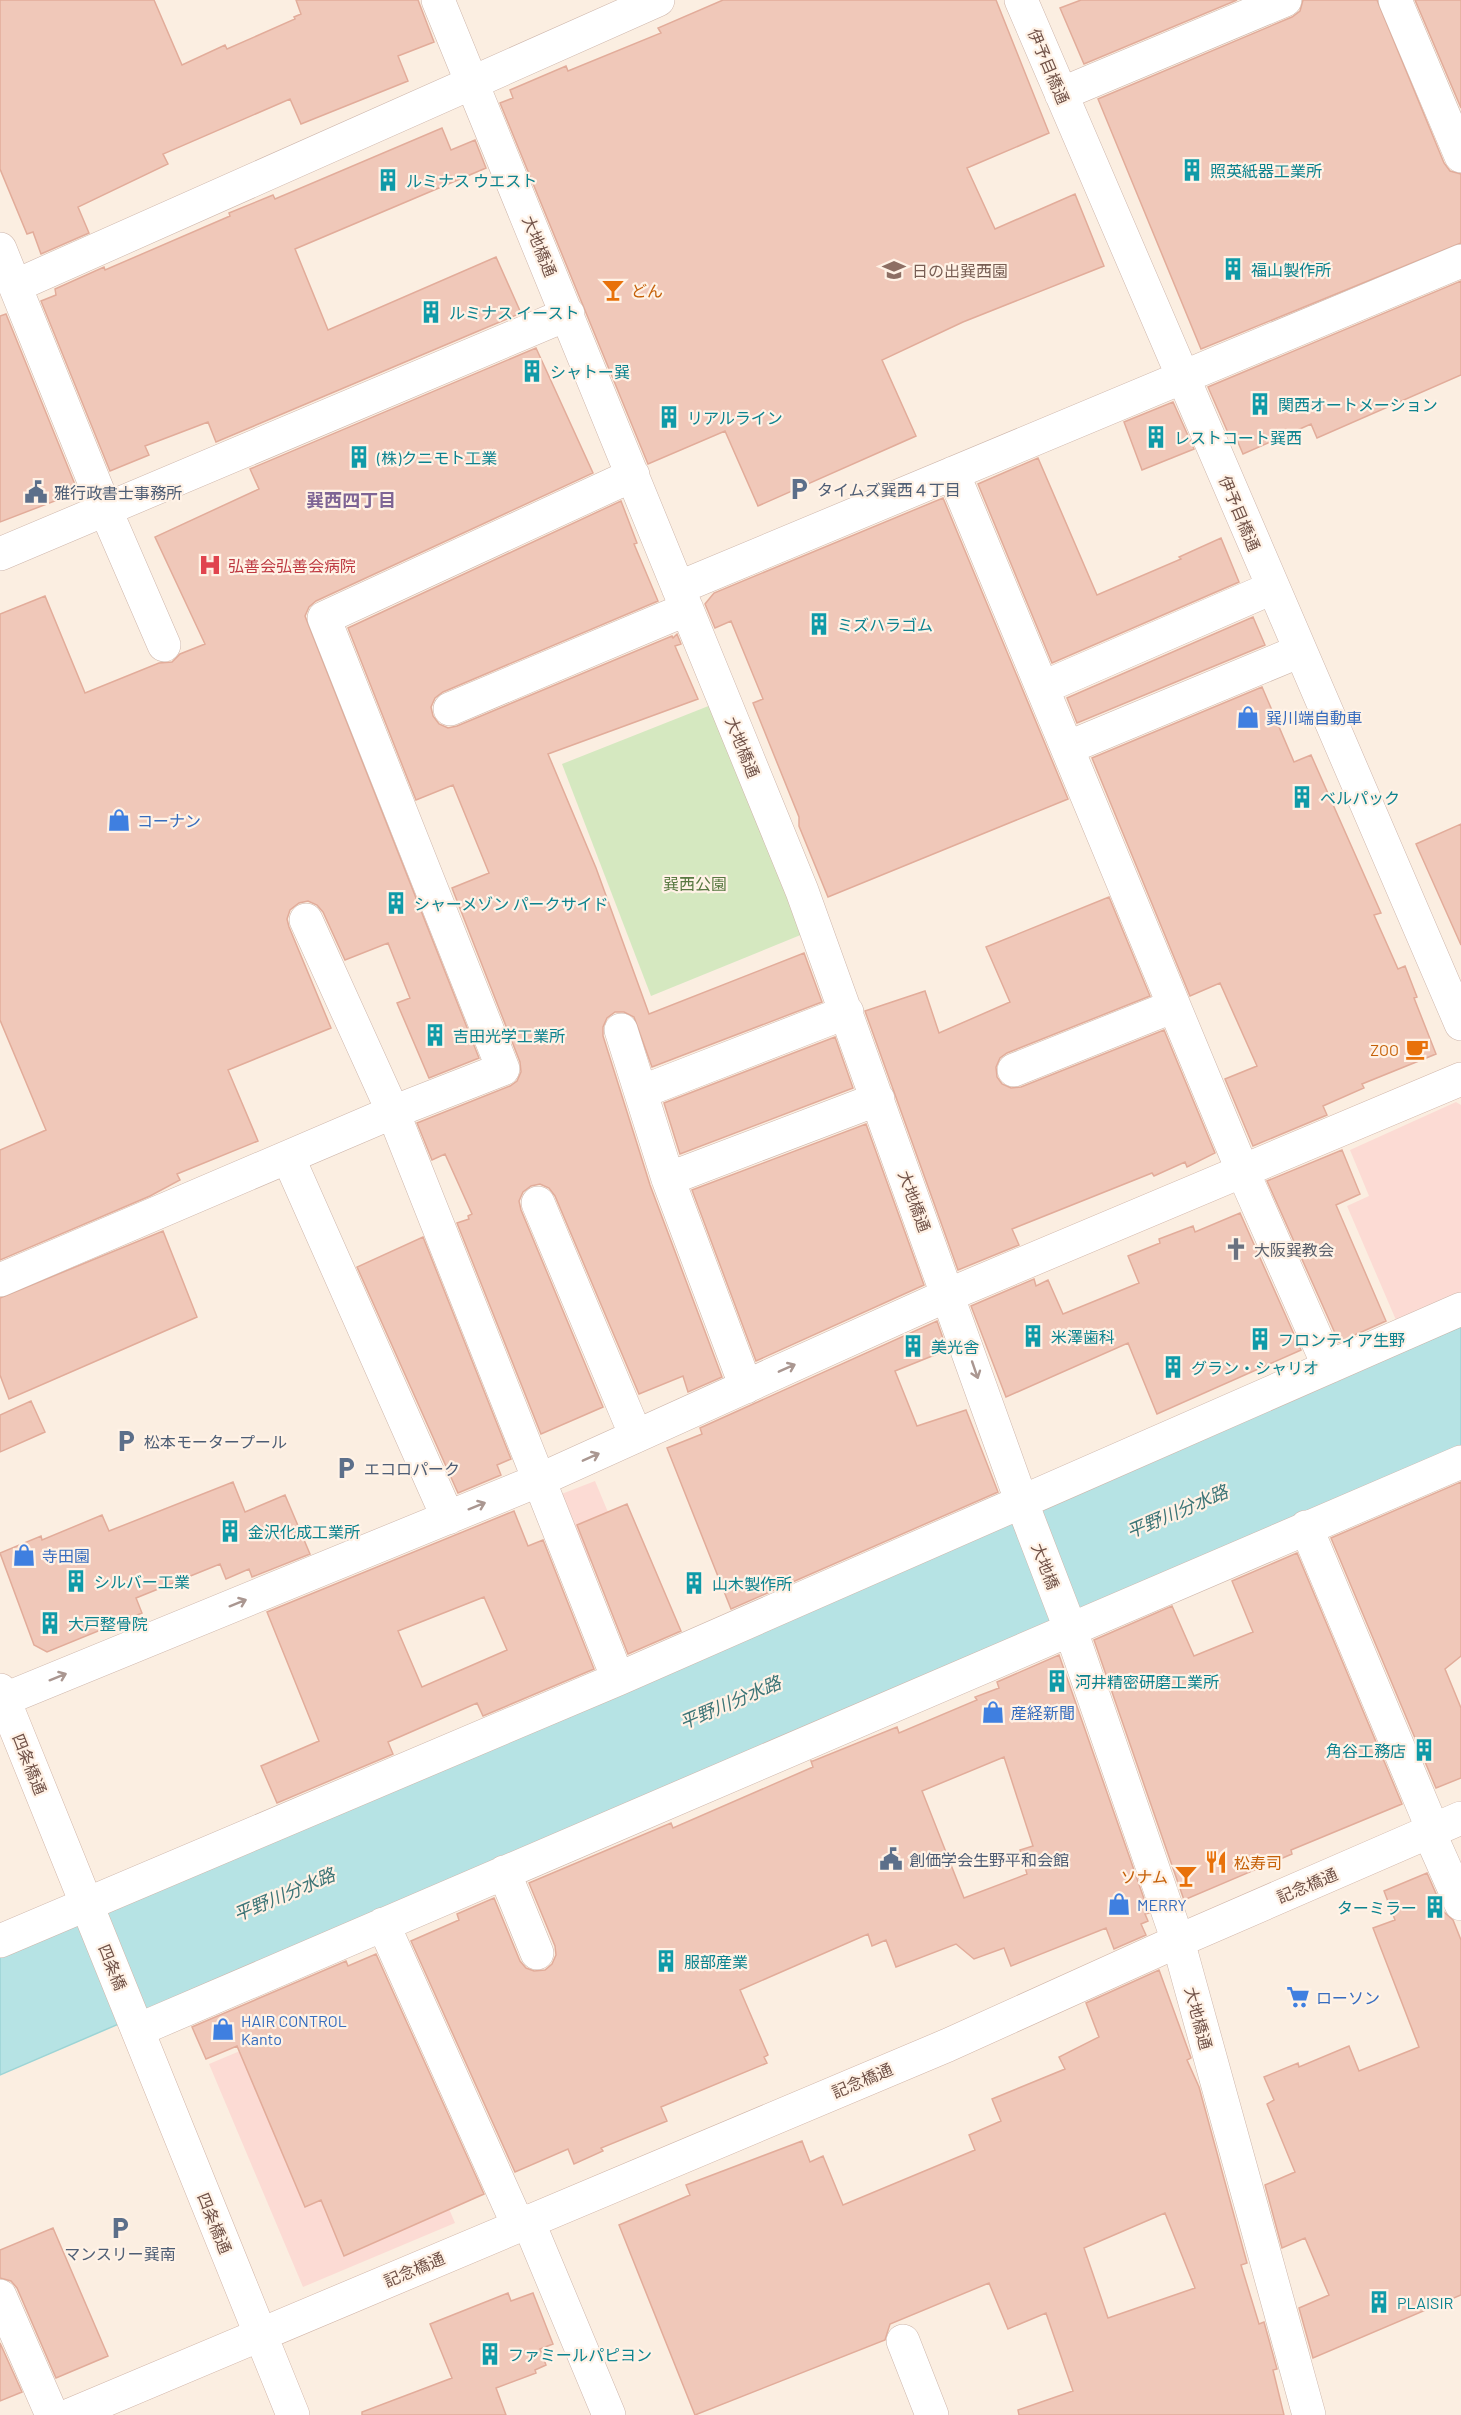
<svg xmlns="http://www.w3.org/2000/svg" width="1461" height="2415" viewBox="0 0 1461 2415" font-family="Barlow,'Noto Sans JP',sans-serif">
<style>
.commercial{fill:#fcdbd4}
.green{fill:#d5e8c0}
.water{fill:#b6e3e4;stroke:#9cd4d5;stroke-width:1.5}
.building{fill:#f0c8b9;stroke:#e2ac9a;stroke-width:1.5;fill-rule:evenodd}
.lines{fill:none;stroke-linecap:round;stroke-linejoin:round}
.street-casing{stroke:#ceb6ab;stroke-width:34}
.secondary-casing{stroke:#d1b5a8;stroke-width:34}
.street{stroke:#fff;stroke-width:33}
.secondary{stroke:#fff;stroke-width:33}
.oneway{stroke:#aa9791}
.labels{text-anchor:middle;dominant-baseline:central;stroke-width:4.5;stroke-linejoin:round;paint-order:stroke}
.street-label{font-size:16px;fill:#715248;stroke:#fff2e6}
.culture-label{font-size:16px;fill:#0d838f;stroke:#fff2e6;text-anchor:start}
.education-label{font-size:16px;fill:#785e54;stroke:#fff2e6;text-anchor:start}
.food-label{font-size:16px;fill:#c56008;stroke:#fff2e6;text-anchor:start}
.service-label{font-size:16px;fill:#4e5e75;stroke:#fff2e6;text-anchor:start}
.health-label{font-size:16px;fill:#be3a42;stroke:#fff2e6;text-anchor:start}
.shop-label{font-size:16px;fill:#366cbe;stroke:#fff2e6;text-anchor:start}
.park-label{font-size:16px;fill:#587841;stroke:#fff2e6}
.worship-label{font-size:16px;fill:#5b616d;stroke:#fff2e6;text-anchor:start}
.neighbourhood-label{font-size:18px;font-weight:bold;fill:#7e6495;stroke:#fff2e6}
.water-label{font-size:18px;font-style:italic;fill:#3d7577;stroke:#fff2e6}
</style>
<rect width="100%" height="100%" fill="#fbeee1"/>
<path class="commercial" d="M 1456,1102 L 1461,1105 L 1461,1292 L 1396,1320 L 1347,1206 L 1369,1196 L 1350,1150 Z
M 595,1481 L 623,1548 L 586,1563 L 559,1495 Z
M 361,2000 L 455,2223 L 303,2287 L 209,2064 Z"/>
<path class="green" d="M 711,705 L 803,934 L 651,996 L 562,764 Z"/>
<path class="water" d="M 1461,1327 L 1461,1447 L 0,2075 L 0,1954 Z"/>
<path class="building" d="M 0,0 L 154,0 L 182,65 L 225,45 L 227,49 L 295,19 L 294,17 L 301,14 L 296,0 L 418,0 L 434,42 L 398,56 L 408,81 L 301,124 L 290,99 L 163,154 L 168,164 L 78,207 L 89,233 L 41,254 L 33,232 L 27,234 L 0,169 Z
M 723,0 L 996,0 L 1049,133 L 967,168 L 995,229 L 1075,194 L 1104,266 L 963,322 L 882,360 L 916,436 L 758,506 L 725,431 L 648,464 L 500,103 L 513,98 L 510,90 L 566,66 L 568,71 L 661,33 L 658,28 Z
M 1081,0 L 1237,0 L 1084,64 L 1060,8 Z
M 1303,0 L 1377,0 L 1444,163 L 1450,171 L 1461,174 L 1461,243 L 1201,349 L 1098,99 L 1292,17 L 1300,11 Z
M 1415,0 L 1461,0 L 1461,108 Z
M 442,128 L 451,150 L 475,140 L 486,168 L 295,249 L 328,330 L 496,257 L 521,313 L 216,442 L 208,422 L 145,446 L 149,455 L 110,471 L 41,301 L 56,295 L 55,289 L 104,267 L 105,270 L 230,216 L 229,213 L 273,195 L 275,199 Z
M 1461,281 L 1461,375 L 1317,438 L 1311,424 L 1243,454 L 1234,433 L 1229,435 L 1208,387 Z
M 6,314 L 78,492 L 0,522 L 0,316 Z
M 536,348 L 593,473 L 316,601 L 309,607 L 305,616 L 479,1058 L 429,1078 L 397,1003 L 410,998 L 388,943 L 345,960 L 323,912 L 317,905 L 308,901 L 299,903 L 290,910 L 287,919 L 289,927 L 331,1028 L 228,1070 L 258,1141 L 177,1174 L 180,1180 L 150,1196 L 0,1260 L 0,1150 L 46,1130 L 0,1020 L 0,614 L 45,596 L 85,693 L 159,663 L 172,662 L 180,654 L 205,644 L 155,537 L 259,489 L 250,469 Z
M 1173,402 L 1194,449 L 1142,470 L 1124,422 Z
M 1038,458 L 1097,595 L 1181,559 L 1179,557 L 1221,538 L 1239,582 L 1052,663 L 978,484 Z
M 943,498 L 1068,799 L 828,897 L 799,826 L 799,817 L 753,703 L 763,699 L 731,621 L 715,628 L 705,604 L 714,593 Z
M 621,501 L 637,543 L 634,544 L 658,601 L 443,692 L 435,698 L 431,707 L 433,716 L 439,724 L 448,728 L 457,726 L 672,636 L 673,638 L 677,634 L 681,644 L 675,646 L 698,699 L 548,754 L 596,868 L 649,1014 L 804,953 L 822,1002 L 652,1067 L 634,1017 L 624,1012 L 615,1012 L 607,1018 L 603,1027 L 603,1036 L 650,1185 L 722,1377 L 688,1392 L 683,1376 L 639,1394 L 555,1196 L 549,1188 L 540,1184 L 531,1186 L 523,1192 L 519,1201 L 521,1210 L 603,1407 L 541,1434 L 457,1223 L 469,1219 L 468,1216 L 472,1214 L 445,1154 L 432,1160 L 417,1123 L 510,1086 L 517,1081 L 521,1072 L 520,1062 L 452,888 L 489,873 L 453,785 L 416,800 L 348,628 Z
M 1253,617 L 1265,645 L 1077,723 L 1067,698 Z
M 1262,687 L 1294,762 L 1311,755 L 1381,913 L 1374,915 L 1398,969 L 1405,966 L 1417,997 L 1414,998 L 1436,1054 L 1362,1084 L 1364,1088 L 1323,1106 L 1327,1115 L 1253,1146 L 1225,1079 L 1257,1066 L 1220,983 L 1190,996 L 1092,758 Z
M 1461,824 L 1461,945 L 1416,844 Z
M 1109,897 L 1150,996 L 1007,1053 L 1000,1058 L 996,1067 L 997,1077 L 1002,1084 L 1011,1088 L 1021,1087 L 1164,1030 L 1215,1153 L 1187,1167 L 1185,1162 L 1154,1176 L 1152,1173 L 1012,1229 L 1019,1245 L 958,1270 L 865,1011 L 925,991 L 939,1033 L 1010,1002 L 986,947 Z
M 835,1037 L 853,1088 L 680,1154 L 664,1103 Z
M 866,1124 L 924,1285 L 756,1361 L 692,1190 Z
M 1342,1150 L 1360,1194 L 1336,1205 L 1386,1321 L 1339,1342 L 1267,1181 Z
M 1240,1213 L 1301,1350 L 1157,1414 L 1128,1343 L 1006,1397 L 971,1306 L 1034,1279 L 1036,1286 L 1048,1280 L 1063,1314 L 1139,1283 L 1128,1256 L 1160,1243 L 1159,1239 L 1193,1226 L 1195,1232 Z
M 163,1231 L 197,1317 L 9,1399 L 0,1375 L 0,1298 Z
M 423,1237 L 511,1459 L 497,1465 L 501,1475 L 458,1493 L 357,1267 Z
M 937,1321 L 947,1350 L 895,1371 L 917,1426 L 966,1410 L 998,1492 L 731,1609 L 667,1448 L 702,1434 L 700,1428 Z
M 31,1401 L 45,1432 L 0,1452 L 0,1415 Z
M 233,1482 L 245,1512 L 285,1495 L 310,1554 L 252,1577 L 249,1569 L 226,1579 L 220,1564 L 136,1598 L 142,1613 L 47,1652 L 34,1645 L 0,1553 L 41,1536 L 42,1540 L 102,1515 L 109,1531 Z
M 1461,1482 L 1461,1656 L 1445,1669 L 1461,1708 L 1461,1778 L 1436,1788 L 1331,1538 Z
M 627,1504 L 681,1631 L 628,1654 L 577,1525 Z
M 514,1511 L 528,1546 L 543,1540 L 594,1669 L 483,1716 L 477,1703 L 388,1742 L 393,1754 L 277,1803 L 261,1766 L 319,1741 L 267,1612 ZM 484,1597 L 507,1650 L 422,1687 L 398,1631 Z
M 1297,1553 L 1402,1804 L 1291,1850 L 1292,1854 L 1184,1900 L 1094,1640 L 1172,1606 L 1194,1656 L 1253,1632 L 1232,1581 Z
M 1059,1655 L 1149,1913 L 1145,1914 L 1148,1921 L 1141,1924 L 1146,1935 L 1114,1949 L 1106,1928 L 1011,1966 L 1004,1948 L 974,1959 L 956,1944 L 896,1967 L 886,1940 L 872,1946 L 868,1934 L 740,1990 L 768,2055 L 764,2057 L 767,2063 L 661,2107 L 667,2121 L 601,2148 L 603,2151 L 574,2164 L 568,2149 L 515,2172 L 411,1941 L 459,1920 L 457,1914 L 494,1898 L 520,1961 L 526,1968 L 534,1971 L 545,1970 L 552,1964 L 556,1955 L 555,1946 L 529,1883 L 671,1823 L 673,1828 L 813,1767 L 811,1761 L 813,1761 L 897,1727 L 899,1733 L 977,1700 L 975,1697 L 999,1688 L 997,1682 ZM 1004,1757 L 1033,1846 L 1020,1850 L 1027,1874 L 964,1898 L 922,1791 Z
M 1427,1873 L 1444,1912 L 1453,1920 L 1461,1940 L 1461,2295 L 1313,2358 L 1299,2308 L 1329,2295 L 1305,2238 L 1282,2248 L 1265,2185 L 1295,2172 L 1267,2104 L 1274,2100 L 1264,2077 L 1298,2063 L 1299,2067 L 1349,2046 L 1359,2071 L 1419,2047 L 1373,1928 L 1395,1920 L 1384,1891 Z
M 376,1954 L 484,2194 L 344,2256 L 321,2200 L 305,2207 L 237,2046 L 206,2059 L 192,2027 L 346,1961 L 348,1966 Z
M 1159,1970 L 1191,2058 L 1187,2060 L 1199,2087 L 1247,2263 L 1241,2265 L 1259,2324 L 1264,2322 L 1277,2369 L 1273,2370 L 1284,2415 L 1019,2415 L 1018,2410 L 1073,2391 L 1046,2313 L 1008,2329 L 989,2283 L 890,2324 L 885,2340 L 695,2415 L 619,2225 L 690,2195 L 686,2185 L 802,2141 L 810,2162 L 823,2156 L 843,2205 L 975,2150 L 969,2135 L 1001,2121 L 992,2099 L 1065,2069 L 1059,2057 L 1099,2037 L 1086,2003 ZM 1165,2213 L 1195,2288 L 1108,2318 L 1084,2248 Z
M 53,2228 L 108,2356 L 56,2378 L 17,2288 L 11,2281 L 0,2278 L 0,2250 Z
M 508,2293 L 511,2301 L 533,2293 L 553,2344 L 540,2349 L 546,2365 L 535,2370 L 536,2373 L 496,2388 L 506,2415 L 362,2415 L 362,2412 L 452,2378 L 430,2324 Z
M 0,2343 L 22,2392 L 0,2401 Z"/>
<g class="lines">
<g class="street-casing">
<path id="street" d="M 438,0 L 802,891 L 1022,1503 L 1070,1628 L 1178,1941 L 1309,2415
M 1021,0 L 1461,1024
M 1395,0 L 1461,156
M 1061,94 L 1285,0
M 0,249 L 106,511 L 164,645
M 15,286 L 658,0
M 953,473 L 1243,1172 L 1329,1367
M 0,554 L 568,314
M 678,588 L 1461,261
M 1044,687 L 1272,588
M 450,709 L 687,609
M 1067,748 L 1300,651
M 306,920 L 393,1112 L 618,1679
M 621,1030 L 668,1179 L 746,1387
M 1014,1070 L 1174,1006
M 641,1092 L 847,1012
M 288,1157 L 448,1518
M 668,1179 L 878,1099
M 538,1203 L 636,1436
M 0,1280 L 393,1112 L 503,1069 L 324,618 L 633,475
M 1306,1527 L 1433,1830
M 0,1701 L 537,1481 L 948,1295
M 1429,1832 L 1461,1904
M 504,1872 L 537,1953
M 383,1924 L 518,2225
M 0,1941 L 618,1679 L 1461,1309
M 138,2030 L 1461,1462
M 528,2221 L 609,2415
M 0,2296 L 52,2415
M 903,2341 L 932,2415"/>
</g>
<g class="secondary-casing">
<path id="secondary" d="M 948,1295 L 1461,1079
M 0,1690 L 293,2415
M 70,2415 L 948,2045 L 1178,1941 L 1461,1818"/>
</g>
<use href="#street" class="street"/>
<use href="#secondary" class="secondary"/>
</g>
<defs><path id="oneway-shaft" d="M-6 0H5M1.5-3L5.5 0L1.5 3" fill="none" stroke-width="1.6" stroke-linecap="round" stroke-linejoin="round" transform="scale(1.5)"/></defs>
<g class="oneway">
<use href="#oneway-shaft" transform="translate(787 1368) rotate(-24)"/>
<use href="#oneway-shaft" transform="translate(975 1370) rotate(71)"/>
<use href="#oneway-shaft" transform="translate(591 1457) rotate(-24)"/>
<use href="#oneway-shaft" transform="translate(477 1506) rotate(-22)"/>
<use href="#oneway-shaft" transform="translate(238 1603) rotate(-22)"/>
<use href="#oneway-shaft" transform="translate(58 1677) rotate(-22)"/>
</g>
<defs>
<g id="building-bare" transform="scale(1.8)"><path d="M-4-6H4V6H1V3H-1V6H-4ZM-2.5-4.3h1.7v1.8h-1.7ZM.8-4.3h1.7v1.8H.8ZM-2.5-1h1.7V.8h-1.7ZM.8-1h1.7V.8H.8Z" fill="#0f9aa8" stroke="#fff2e6" stroke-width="2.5" paint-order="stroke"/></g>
<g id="school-bare" transform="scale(1.8)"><path d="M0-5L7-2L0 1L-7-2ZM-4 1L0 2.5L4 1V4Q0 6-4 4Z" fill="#8d6e63" stroke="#fff2e6" stroke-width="2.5" paint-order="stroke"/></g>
<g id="bar-bare" transform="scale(1.8)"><path d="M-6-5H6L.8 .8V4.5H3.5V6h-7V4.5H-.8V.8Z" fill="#e8710a" stroke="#fff2e6" stroke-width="2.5" paint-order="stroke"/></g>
<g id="parking-bare" transform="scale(1.8)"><path d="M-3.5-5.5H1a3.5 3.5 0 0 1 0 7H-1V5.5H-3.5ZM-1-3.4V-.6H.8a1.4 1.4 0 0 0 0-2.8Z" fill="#5c6f8a" stroke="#fff2e6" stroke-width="2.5" paint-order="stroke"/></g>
<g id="civic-bare" transform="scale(1.8)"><path d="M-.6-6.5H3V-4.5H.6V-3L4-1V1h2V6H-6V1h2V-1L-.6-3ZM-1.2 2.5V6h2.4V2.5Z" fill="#5c6f8a" stroke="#fff2e6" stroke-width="2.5" paint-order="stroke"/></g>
<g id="hospital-bare" transform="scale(1.8)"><path d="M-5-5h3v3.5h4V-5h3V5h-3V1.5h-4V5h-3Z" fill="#e0444e" stroke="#fff2e6" stroke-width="2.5" paint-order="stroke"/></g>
<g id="shop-bare" transform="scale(1.8)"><path d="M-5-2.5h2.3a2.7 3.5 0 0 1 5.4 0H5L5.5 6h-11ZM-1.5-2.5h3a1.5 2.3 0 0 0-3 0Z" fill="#3f7fe0" stroke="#fff2e6" stroke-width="2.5" paint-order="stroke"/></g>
<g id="cafe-bare" transform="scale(1.8)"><path d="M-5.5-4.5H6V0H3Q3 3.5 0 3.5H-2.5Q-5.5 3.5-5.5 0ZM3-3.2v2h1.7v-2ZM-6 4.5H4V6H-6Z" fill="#e8710a" stroke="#fff2e6" stroke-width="2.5" paint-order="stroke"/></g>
<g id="church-bare" transform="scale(1.8)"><path d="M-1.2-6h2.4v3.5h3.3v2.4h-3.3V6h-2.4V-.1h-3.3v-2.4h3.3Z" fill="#6b7280" stroke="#fff2e6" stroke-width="2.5" paint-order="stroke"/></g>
<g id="restaurant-bare" transform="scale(1.8)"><path d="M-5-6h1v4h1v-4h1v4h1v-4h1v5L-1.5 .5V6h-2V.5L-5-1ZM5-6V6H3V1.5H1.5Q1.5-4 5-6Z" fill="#e8710a" stroke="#fff2e6" stroke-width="2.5" paint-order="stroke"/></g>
<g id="supermarket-bare" transform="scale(1.8)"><path d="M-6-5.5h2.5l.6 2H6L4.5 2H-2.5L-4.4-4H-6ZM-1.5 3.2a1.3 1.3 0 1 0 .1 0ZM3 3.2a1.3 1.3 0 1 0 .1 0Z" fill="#3f7fe0" stroke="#fff2e6" stroke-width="2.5" paint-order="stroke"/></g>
</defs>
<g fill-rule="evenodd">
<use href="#building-bare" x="1192" y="170"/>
<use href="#building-bare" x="388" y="180"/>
<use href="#building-bare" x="1233" y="269"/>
<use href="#school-bare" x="894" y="270"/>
<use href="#bar-bare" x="613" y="290"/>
<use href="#building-bare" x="431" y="312"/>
<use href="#building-bare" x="532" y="371"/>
<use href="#building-bare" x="1260" y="404"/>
<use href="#building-bare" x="669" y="417"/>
<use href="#building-bare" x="1156" y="437"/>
<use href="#building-bare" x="359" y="457"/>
<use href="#parking-bare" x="799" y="489"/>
<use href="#civic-bare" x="36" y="492"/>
<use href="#hospital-bare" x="210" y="565"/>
<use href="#building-bare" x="819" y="624"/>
<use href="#shop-bare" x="1248" y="717"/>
<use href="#building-bare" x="1302" y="797"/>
<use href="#shop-bare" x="119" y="820"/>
<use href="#building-bare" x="396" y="903"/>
<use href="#building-bare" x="435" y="1035"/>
<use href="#cafe-bare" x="1417" y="1049"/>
<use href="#church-bare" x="1236" y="1249"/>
<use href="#building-bare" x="1033" y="1336"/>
<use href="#building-bare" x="1260" y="1339"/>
<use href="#building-bare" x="913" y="1346"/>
<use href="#building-bare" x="1173" y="1367"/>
<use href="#parking-bare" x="126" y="1441"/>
<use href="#parking-bare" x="346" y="1468"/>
<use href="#building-bare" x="230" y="1531"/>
<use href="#shop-bare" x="24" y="1555"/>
<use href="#building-bare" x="76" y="1581"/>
<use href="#building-bare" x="694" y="1583"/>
<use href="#building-bare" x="50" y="1623"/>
<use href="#building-bare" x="1057" y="1681"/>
<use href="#shop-bare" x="993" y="1712"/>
<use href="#building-bare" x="1424" y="1750"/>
<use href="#civic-bare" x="891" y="1859"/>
<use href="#restaurant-bare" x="1216" y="1862"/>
<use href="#bar-bare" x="1186" y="1876"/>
<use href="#shop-bare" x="1119" y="1904"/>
<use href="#building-bare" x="1435" y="1907"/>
<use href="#building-bare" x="666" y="1961"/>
<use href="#supermarket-bare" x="1298" y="1997"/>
<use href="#shop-bare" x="223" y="2029"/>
<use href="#parking-bare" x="120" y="2228"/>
<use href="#building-bare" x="1379" y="2302"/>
<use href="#building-bare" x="490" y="2354"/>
</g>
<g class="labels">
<g class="street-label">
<text transform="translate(1049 66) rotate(67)">伊予目橋通</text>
<text transform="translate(540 246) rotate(68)">大地橋通</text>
<text transform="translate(1240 513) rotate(67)">伊予目橋通</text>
<text transform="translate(743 747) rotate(68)">大地橋通</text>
<text transform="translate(915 1201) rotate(70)">大地橋通</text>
<text transform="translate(1046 1566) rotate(69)">大地橋</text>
<text transform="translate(30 1764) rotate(68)">四条橋通</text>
<text transform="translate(1307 1885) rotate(-23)">記念橋通</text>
<text transform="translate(113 1967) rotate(68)">四条橋</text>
<text transform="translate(1199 2018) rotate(75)">大地橋通</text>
<text transform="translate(862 2080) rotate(-23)">記念橋通</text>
<text transform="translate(215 2223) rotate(68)">四条橋通</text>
<text transform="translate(414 2269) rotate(-23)">記念橋通</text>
</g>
<g class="culture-label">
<text x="1210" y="170">照英紙器工業所</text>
<text x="406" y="180">ルミナス ウエスト</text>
<text x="1251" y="269">福山製作所</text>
<text x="449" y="312">ルミナス イースト</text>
<text x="550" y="371">シャトー巽</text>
<text x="1278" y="404">関西オートメーション</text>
<text x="687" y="417">リアルライン</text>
<text x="1174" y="437">レストコート巽西</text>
<text x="377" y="457">(株)クニモト工業</text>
<text x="837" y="624">ミズハラゴム</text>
<text x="1320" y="797">ベルパック</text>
<text x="414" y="903">シャーメゾン パークサイド</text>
<text x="453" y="1035">吉田光学工業所</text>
<text x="1051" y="1336">米澤歯科</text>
<text x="1278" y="1339">フロンティア生野</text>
<text x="931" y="1346">美光舎</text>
<text x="1191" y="1367">グラン・シャリオ</text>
<text x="248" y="1531">金沢化成工業所</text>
<text x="94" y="1581">シルバー工業</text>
<text x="712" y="1583">山木製作所</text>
<text x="68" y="1623">大戸整骨院</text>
<text x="1075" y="1681">河井精密研磨工業所</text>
<text x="1406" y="1750" text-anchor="end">角谷工務店</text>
<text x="1417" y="1907" text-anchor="end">ターミラー</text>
<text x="684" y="1961">服部産業</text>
<text x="1397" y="2302">PLAISIR</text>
<text x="508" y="2354">ファミールパピヨン</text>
</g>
<g class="education-label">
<text x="912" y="270">日の出巽西園</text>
</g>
<g class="food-label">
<text x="631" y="290">どん</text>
<text x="1399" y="1049" text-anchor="end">ZOO</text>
<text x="1234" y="1862">松寿司</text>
<text x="1168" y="1876" text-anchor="end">ソナム</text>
</g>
<g class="service-label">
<text x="817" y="489">タイムズ巽西４丁目</text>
<text x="54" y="492">雅行政書士事務所</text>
<text x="144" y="1441">松本モータープール</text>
<text x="364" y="1468">エコロパーク</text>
<text x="909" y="1859">創価学会生野平和会館</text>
<text x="120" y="2253" text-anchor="middle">マンスリー巽南</text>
</g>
<g class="health-label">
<text x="228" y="565">弘善会弘善会病院</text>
</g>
<g class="shop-label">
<text x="1266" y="717">巽川端自動車</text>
<text x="137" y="820">コーナン</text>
<text x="42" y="1555">寺田園</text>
<text x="1011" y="1712">産経新聞</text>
<text x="1137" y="1904">MERRY</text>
<text x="1316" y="1997">ローソン</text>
<text x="241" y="2020">HAIR CONTROL<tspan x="241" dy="18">Kanto</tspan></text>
</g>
<g class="park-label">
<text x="695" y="883">巽西公園</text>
</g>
<g class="worship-label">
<text x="1254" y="1249">大阪巽教会</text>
</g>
<g class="neighbourhood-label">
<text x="351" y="500">巽西四丁目</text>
</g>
<g class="water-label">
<text transform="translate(1177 1511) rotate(-23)">平野川分水路</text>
<text transform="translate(730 1702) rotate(-23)">平野川分水路</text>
<text transform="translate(284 1894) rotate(-23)">平野川分水路</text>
</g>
</g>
</svg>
